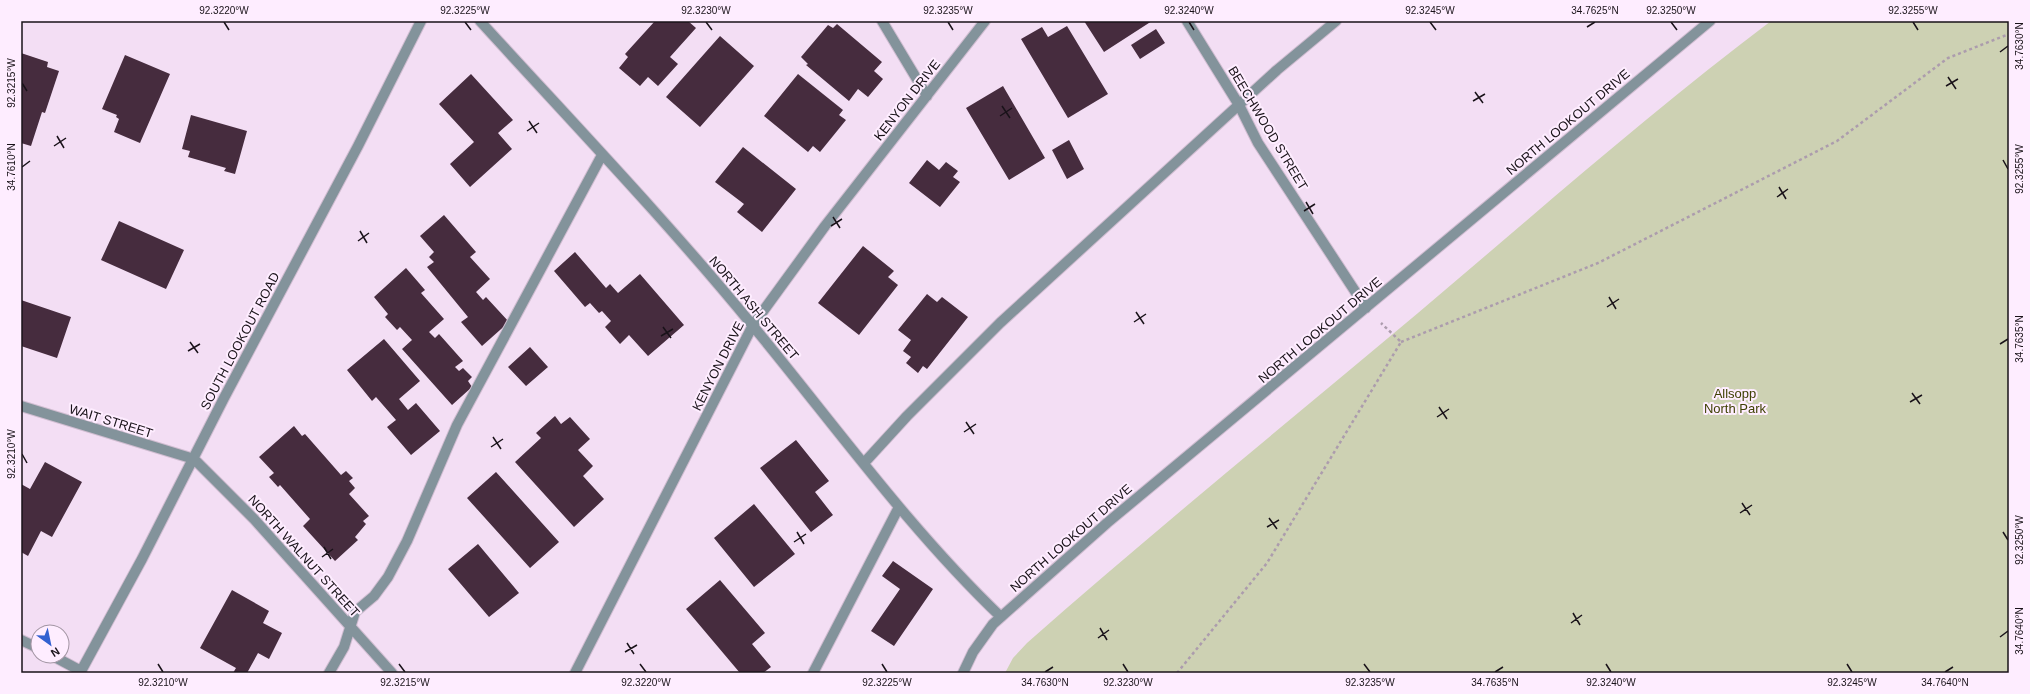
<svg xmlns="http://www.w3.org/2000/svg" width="2030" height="694" viewBox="0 0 2030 694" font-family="Arial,sans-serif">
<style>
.green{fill:#cdd1b3}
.building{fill:#462c3e}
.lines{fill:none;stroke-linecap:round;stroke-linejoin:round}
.minor-casing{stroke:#d0bdd1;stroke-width:12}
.path{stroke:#ac9cad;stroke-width:2.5;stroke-dasharray:3 3;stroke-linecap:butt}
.minor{stroke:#83939b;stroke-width:10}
.ticks{fill:none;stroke:#191219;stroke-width:1.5}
.labels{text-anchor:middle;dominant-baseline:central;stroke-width:4;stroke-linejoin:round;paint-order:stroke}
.street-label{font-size:13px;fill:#191219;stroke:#feedff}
.park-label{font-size:13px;fill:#3e4003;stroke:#feedff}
.neatline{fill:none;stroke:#191219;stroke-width:1.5}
.ticks-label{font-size:10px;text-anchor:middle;fill:#191219}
</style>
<rect width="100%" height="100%" fill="#f3def4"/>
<path class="green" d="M 1771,21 L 2009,21 L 2009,673 L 1005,673 L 1013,658 L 1027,643 C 1155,530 1287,423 1418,313 C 1534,215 1649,113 1771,21 Z"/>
<path class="building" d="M 655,21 L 688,21 L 696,28 L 670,57 L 678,64 L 658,86 L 648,77 L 640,86 L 619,68 L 628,57 L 625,54 Z
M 1084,21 L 1152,21 L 1104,52 Z
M 837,24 L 882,62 L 874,71 L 883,79 L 868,97 L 858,89 L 849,101 L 806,65 L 808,64 L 801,57 L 828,25 L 833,28 Z
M 1067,26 L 1108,94 L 1068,118 L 1021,39 L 1042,27 L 1048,37 Z
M 1156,29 L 1165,43 L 1140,59 L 1131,45 Z
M 720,36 L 754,66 L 700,127 L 666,97 Z
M 21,53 L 48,62 L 47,67 L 59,71 L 45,113 L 42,112 L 31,146 L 21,143 Z
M 125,55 L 170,74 L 140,143 L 114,132 L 119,119 L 116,117 L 117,115 L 102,109 Z
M 471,74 L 513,120 L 498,133 L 512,149 L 470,187 L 450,164 L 474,142 L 439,104 Z
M 798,74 L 843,110 L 839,115 L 846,120 L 820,152 L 813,146 L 808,152 L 764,116 Z
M 1003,86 L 1045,158 L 1009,180 L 966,108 Z
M 191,115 L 247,131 L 235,174 L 224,171 L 226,168 L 188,157 L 190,151 L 182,149 Z
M 1069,140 L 1084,169 L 1067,179 L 1052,150 Z
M 743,147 L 796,189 L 762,232 L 737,212 L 744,204 L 715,182 Z
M 927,160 L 939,170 L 946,162 L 958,171 L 953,177 L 960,182 L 940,207 L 909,183 Z
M 444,215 L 476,252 L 470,257 L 490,279 L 476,292 L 483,300 L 486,297 L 509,322 L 482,346 L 461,322 L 468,317 L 427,267 L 434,262 L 429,257 L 434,252 L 420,236 Z
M 119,221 L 184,250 L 166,289 L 101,260 Z
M 863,246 L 894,271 L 888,277 L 898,285 L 859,335 L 818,303 Z
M 575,252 L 606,288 L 610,284 L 618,293 L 640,274 L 684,325 L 648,356 L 629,335 L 620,344 L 605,327 L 611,321 L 602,311 L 599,313 L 590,303 L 585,307 L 554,271 Z
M 406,268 L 425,290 L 421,293 L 444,319 L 429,332 L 435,338 L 439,334 L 463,361 L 455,367 L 459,371 L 463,368 L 472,377 L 468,381 L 472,387 L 452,405 L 402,349 L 412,340 L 400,327 L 397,330 L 385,317 L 388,314 L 374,297 Z
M 927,294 L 937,302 L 942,297 L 968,317 L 927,369 L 923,366 L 918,373 L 906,363 L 911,357 L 903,351 L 911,340 L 898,330 Z
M 21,300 L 71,317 L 57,358 L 21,346 Z
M 384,339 L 420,381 L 399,399 L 408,410 L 416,403 L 440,431 L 411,455 L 387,427 L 396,420 L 376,397 L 372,401 L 347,370 Z
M 530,347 L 548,367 L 526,386 L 508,367 Z
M 555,416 L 561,424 L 570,417 L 590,439 L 578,450 L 593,466 L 583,476 L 604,499 L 574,527 L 515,462 L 541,438 L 536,433 Z
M 294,426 L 302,436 L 305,434 L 341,475 L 346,471 L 353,478 L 349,481 L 355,488 L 349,494 L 369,516 L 363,521 L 366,524 L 355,537 L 358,540 L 335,561 L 303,526 L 310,519 L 280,485 L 278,487 L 269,477 L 274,473 L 259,457 Z
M 796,440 L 829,481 L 815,492 L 833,515 L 811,532 L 760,468 Z
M 45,462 L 82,482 L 52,537 L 41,531 L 28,556 L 21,552 L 21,484 L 30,489 Z
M 496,472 L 559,542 L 530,568 L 467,498 Z
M 754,504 L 795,554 L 754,587 L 714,538 Z
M 478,544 L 519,593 L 489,617 L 448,569 Z
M 893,561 L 933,589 L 894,646 L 871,631 L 900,589 L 882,576 Z
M 720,580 L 765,633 L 752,644 L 771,667 L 763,673 L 740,673 L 686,609 Z
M 232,590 L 269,611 L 263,623 L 282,633 L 269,659 L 258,653 L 247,673 L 233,673 L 236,668 L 200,648 Z"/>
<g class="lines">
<g class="minor-casing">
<path id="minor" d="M 480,21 C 572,122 667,221 753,326 C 834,424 909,529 1001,617
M 882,21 L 927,96
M 1187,21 L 1239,105 L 1258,143 L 1366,308
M 21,406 L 194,459 L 254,519 L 392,673
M 864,463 L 907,416 L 1000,323 L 1277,70 L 1336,21
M 21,640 L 38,648
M 53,656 L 81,671
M 80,673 L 142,559 L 224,398 L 358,146 L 421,21
M 329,673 L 344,647 L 355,612 L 374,596 L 388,577 L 407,541 L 457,425 L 602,155
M 575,673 L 753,325 L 825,226 L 985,21
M 813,673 L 899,507
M 963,673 L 973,652 L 993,624 L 1107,523 L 1710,21"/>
</g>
<path class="path" d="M 1401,342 L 1598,263 L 1837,141 L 1948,58 L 2009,34
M 1177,673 L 1267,563 L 1401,342 L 1381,323"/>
<use href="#minor" class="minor"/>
</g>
<path class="ticks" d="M 224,22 L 229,30M 465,22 L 471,30M 706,22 L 712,30M 948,22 L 953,30M 1189,22 L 1194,30M 1430,22 L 1436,30M 1671,22 L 1677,30M 1913,22 L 1918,30M 1587,27 L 1595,22M 2000,52 L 2008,46M 1948,77 L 1956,89M 22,83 L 27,91M 1946,86 L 1958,79M 1475,92 L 1483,103M 1473,101 L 1485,94M 1002,106 L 1010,118M 1000,116 L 1012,108M 529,121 L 537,133M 527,131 L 539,123M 57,136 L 64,148M 54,146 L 66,138M 2003,160 L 2008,169M 22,167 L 30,161M 1779,187 L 1786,199M 1777,197 L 1788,189M 1306,202 L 1313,214M 1304,211 L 1315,204M 833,217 L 840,228M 831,226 L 842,219M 360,231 L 367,243M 358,241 L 369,233M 1609,297 L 1616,309M 1607,307 L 1619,299M 1136,312 L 1144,324M 1134,322 L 1146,314M 663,327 L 671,338M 661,336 L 673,329M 190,342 L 198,353M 2000,344 L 2008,339M 188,351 L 200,344M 1912,393 L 1920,404M 1910,402 L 1922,395M 1439,407 L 1447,419M 1437,417 L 1449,409M 966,422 L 974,434M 964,432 L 976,424M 493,437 L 501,449M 491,447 L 503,439M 22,454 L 27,463M 1742,503 L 1750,515M 1740,513 L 1752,505M 1269,518 L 1277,529M 1267,527 L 1279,520M 797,532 L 804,544M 2003,532 L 2008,540M 794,542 L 806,534M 324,547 L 331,559M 322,557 L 333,549M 1573,613 L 1580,625M 1571,623 L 1582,615M 1100,628 L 1107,640M 2000,637 L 2008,631M 1098,638 L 1109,630M 627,643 L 634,654M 625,652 L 637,645M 158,664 L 163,672M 399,664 L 405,672M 640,664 L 646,672M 882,664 L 887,672M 1123,664 L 1128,672M 1364,664 L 1370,672M 1606,664 L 1611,672M 1847,664 L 1852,672M 1045,672 L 1053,667M 1495,672 L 1503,667M 1945,672 L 1953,667"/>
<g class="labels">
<g class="street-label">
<text transform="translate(907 100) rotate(-52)">KENYON DRIVE</text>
<text transform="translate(1568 122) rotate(-40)">NORTH LOOKOUT DRIVE</text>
<text transform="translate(1268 128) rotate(59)">BEECHWOOD STREET</text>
<text transform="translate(754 308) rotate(50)">NORTH ASH STREET</text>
<text transform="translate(1320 330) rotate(-40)">NORTH LOOKOUT DRIVE</text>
<text transform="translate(240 341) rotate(-62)">SOUTH LOOKOUT ROAD</text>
<text transform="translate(718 366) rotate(-63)">KENYON DRIVE</text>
<text transform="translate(111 421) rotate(17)">WAIT STREET</text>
<text transform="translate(1071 538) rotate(-41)">NORTH LOOKOUT DRIVE</text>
<text transform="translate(304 556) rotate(48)">NORTH WALNUT STREET</text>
</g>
<g class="park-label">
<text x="1735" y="393">Allsopp<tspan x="1735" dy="15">North Park</tspan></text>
</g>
</g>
<rect width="2030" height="694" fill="none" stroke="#feedff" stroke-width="44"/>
<g transform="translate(50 644) rotate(147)"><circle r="19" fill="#feedff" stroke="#a295a3"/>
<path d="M0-3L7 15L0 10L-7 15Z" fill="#3261d1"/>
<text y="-6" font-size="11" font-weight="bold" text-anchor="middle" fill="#191219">N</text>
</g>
<rect x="22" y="22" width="1986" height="650" class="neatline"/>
<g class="ticks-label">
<text x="224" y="14">92.3220°W</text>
<text x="465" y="14">92.3225°W</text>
<text x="706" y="14">92.3230°W</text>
<text x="948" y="14">92.3235°W</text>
<text x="1189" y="14">92.3240°W</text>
<text x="1430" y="14">92.3245°W</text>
<text x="1595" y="14">34.7625°N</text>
<text x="1671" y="14">92.3250°W</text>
<text x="1913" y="14">92.3255°W</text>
<text transform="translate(2019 46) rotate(-90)" y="4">34.7630°N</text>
<text transform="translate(11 83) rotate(-90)" y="4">92.3215°W</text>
<text transform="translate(11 167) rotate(-90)" y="4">34.7610°N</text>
<text transform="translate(2019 169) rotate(-90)" y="4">92.3255°W</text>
<text transform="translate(2019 339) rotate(-90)" y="4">34.7635°N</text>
<text transform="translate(11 454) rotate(-90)" y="4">92.3210°W</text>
<text transform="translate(2019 540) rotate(-90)" y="4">92.3250°W</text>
<text transform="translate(2019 631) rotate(-90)" y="4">34.7640°N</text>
<text x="163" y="686">92.3210°W</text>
<text x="405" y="686">92.3215°W</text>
<text x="646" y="686">92.3220°W</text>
<text x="887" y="686">92.3225°W</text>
<text x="1045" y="686">34.7630°N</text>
<text x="1128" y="686">92.3230°W</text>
<text x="1370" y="686">92.3235°W</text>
<text x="1495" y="686">34.7635°N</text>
<text x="1611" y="686">92.3240°W</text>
<text x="1852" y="686">92.3245°W</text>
<text x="1945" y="686">34.7640°N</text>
</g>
</svg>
